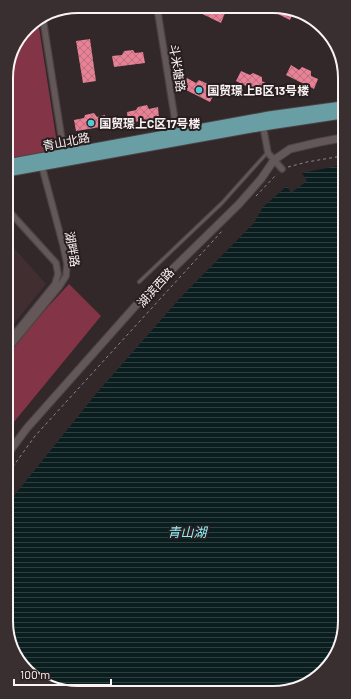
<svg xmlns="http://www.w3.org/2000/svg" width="351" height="699" viewBox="0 0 351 699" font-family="Barlow,'Noto Sans SC',sans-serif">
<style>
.built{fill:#402e31}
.green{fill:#843447}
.water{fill:url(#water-rules)}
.building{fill:url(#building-cross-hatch)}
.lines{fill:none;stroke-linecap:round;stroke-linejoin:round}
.service-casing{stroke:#4b4244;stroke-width:4.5}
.minor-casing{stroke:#4b4244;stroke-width:8}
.tertiary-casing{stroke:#4b4244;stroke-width:9}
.primary-casing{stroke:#4b4244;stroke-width:11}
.path{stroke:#908789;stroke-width:1;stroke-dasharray:3 3;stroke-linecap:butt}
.service{stroke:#635758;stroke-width:2.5}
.minor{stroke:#635758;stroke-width:5.5}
.tertiary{stroke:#635758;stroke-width:7}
.primary{stroke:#699ea4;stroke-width:9}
.poi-dot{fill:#52cbd7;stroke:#281e1f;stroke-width:1.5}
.labels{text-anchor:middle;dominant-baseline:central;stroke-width:4;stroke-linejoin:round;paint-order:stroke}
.street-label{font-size:12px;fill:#faf3f4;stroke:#281e1f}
.poi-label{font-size:12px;font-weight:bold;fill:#faf3f4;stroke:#281e1f;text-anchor:start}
.water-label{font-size:13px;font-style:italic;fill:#8deff9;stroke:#281e1f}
.rim{fill:none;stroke:#faf3f4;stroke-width:2}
</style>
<defs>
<pattern id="water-rules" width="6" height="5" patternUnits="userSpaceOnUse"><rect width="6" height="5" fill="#0a1e1f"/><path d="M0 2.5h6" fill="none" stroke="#2f3f40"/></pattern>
<pattern id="building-cross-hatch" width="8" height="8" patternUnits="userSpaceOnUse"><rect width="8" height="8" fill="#e88195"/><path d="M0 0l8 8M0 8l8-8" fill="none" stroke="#b9707e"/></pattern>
</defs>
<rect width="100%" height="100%" fill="#322729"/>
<path class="built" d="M 8,241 L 46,284 L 8,331 Z"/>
<path class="green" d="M 38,21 L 58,150 L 7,159 L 7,69 L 30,24 Z
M 69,284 L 101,316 L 9,428 L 8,350 Z"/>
<path class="water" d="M 342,165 L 345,626 L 330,665 L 296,689 L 68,692 L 31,675 L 10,644 L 9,502 L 96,394 L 181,297 L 254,223 L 263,207 L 287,186 L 291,193 L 307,181 L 302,173 Z"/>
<path class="building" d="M 188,7 L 218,7 L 218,9 L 225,13 L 221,23 Z
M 264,7 L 287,7 L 294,11 L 290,20 Z
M 90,39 L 96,81 L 83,83 L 76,41 Z
M 133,50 L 135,53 L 143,52 L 145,63 L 114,67 L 112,56 L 122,55 L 124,51 Z
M 291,65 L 299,70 L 302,67 L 311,71 L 311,76 L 318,79 L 314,89 L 286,75 Z
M 241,71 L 250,75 L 253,73 L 262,77 L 262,81 L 269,85 L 264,95 L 236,81 Z
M 187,78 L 196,83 L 199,80 L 208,84 L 208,89 L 215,92 L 210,102 L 182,88 Z
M 147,105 L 149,109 L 158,107 L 159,118 L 128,123 L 127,112 L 136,110 L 138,107 Z
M 94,113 L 97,117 L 105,115 L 107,126 L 76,131 L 74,120 L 84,118 L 85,115 Z"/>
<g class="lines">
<g class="service-casing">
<path id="service" d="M 139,282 L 222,203 L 267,153"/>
</g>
<g class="minor-casing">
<path id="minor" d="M 157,7 L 177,133
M 43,19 L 64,153
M 263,126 L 268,153 L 282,169
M 7,209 L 56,263 L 58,274 L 55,284 L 8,342
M 8,349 L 59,287 L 66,276 L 67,264 L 63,245 L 41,163"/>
</g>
<g class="tertiary-casing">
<path id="tertiary" d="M 9,452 L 27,428 L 138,303 L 239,204 L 261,179 L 274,160 L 290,149 L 320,142 L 342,138"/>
</g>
<g class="primary-casing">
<path id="primary" d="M 7,164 L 269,116 L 342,106
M 7,172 L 263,126 L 342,114"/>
</g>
<path class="path" d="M 288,167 L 307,162 L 342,156
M 256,196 L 277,174
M 9,472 L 35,436 L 223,230"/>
<use href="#service" class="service"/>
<use href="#minor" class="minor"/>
<use href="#tertiary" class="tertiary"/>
<use href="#primary" class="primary"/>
</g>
<g class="poi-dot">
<circle cx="199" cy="90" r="4"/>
<circle cx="91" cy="123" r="4"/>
</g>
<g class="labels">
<g class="street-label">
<text transform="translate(178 68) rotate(81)">斗米塘路</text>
<text transform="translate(66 141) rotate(-11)">青山北路</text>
<text transform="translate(73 249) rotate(80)">湖畔路</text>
<text transform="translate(155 287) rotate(-48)">湖滨西路</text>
</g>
<g class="poi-label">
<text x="207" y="90">国贸璟上B区13号楼</text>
<text x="99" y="123">国贸璟上C区17号楼</text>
</g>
<g class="water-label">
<text x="187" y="532">青山湖</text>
</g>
</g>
<path d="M0 0H351V699H0ZM78 13H273A65 65 0 0 1 338 78V621A65 65 0 0 1 273 686H78A65 65 0 0 1 13 621V78A65 65 0 0 1 78 13Z" fill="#392f30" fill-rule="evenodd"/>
<path class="rim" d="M78 13H273A65 65 0 0 1 338 78V621A65 65 0 0 1 273 686H78A65 65 0 0 1 13 621V78A65 65 0 0 1 78 13Z"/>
<path d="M14 679v6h97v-6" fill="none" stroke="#faf3f4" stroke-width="2"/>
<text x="20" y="679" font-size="12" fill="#faf3f4" stroke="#281e1f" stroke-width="3" paint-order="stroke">100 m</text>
</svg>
